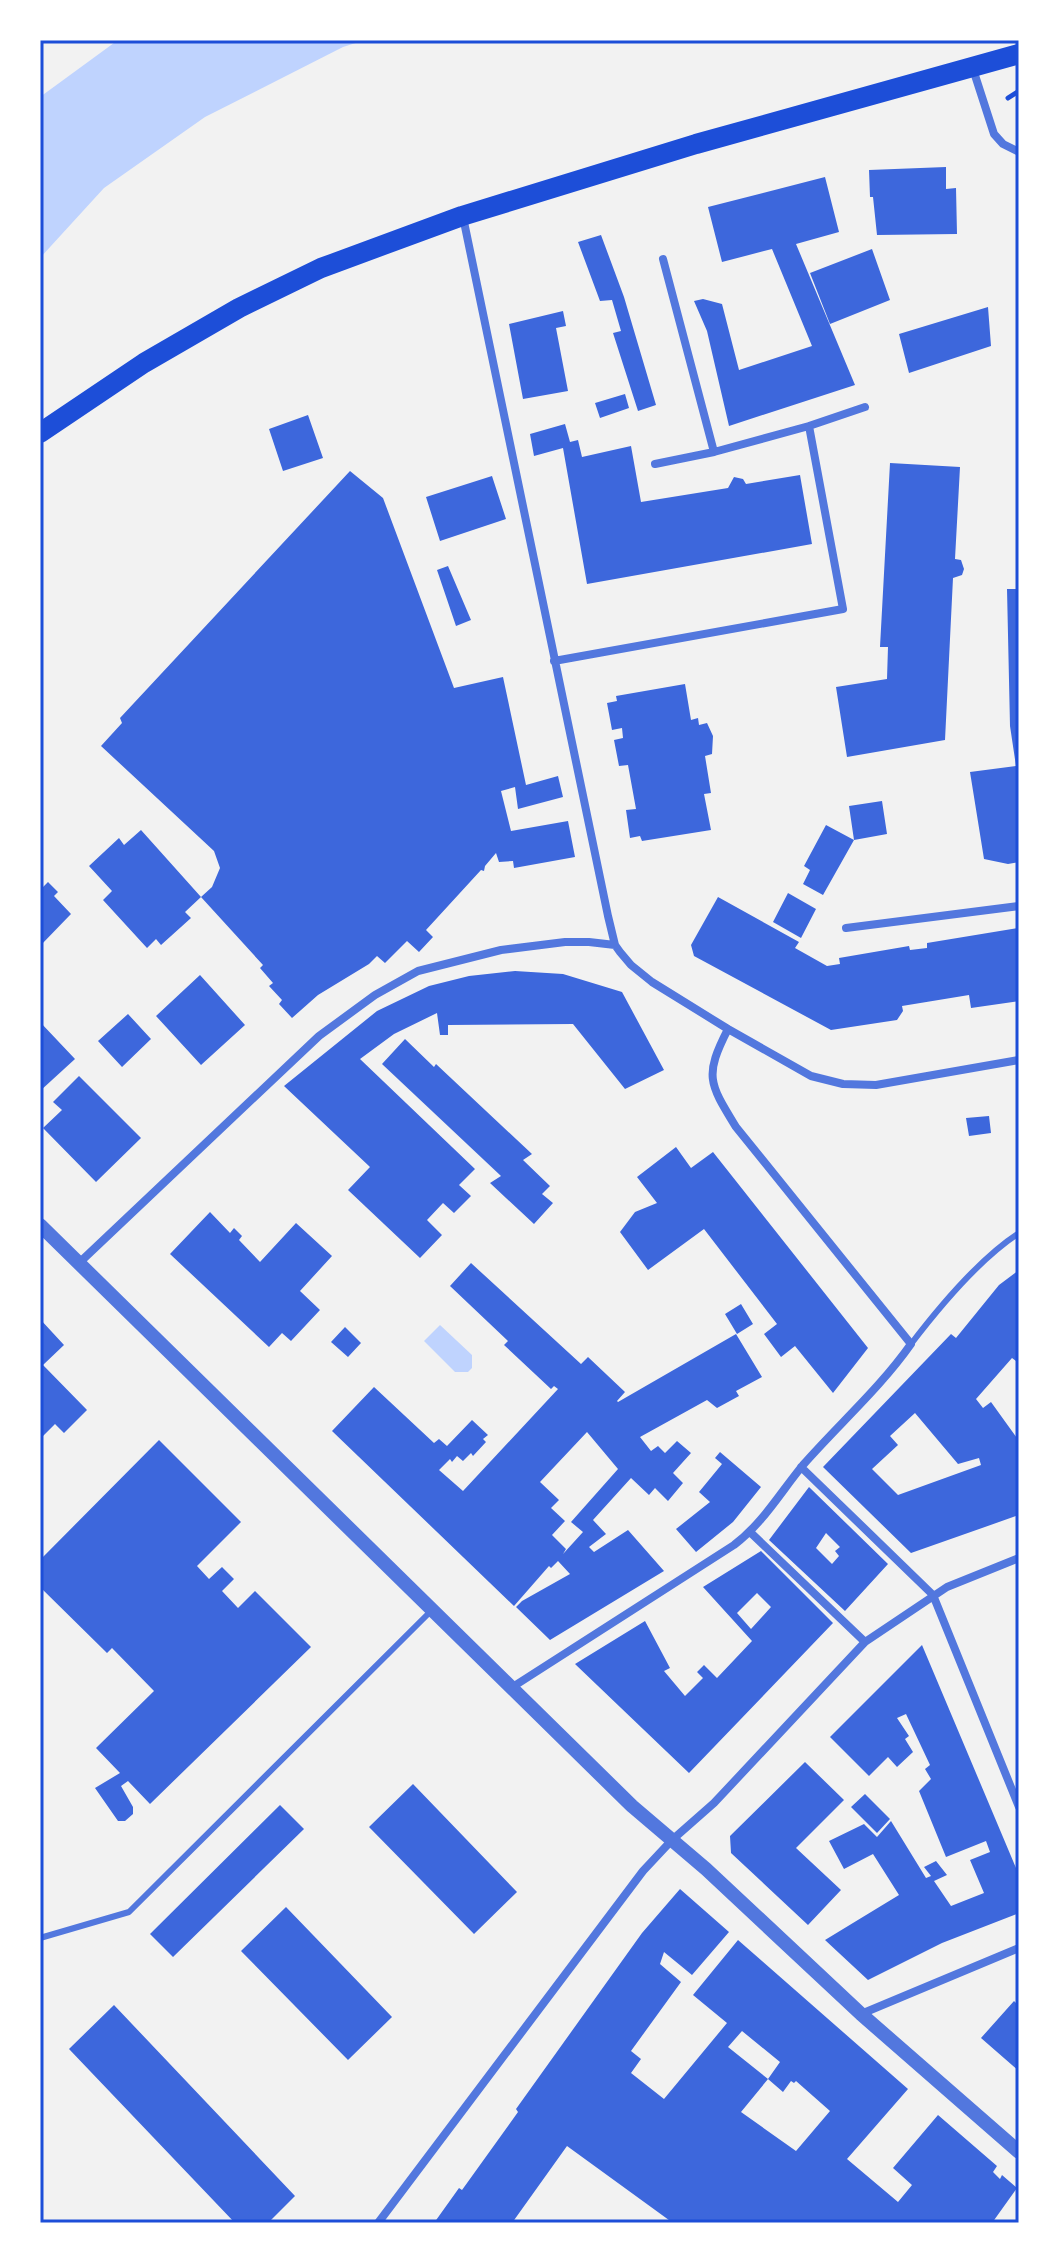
<svg xmlns="http://www.w3.org/2000/svg" width="1059" height="2263" viewBox="0 0 1059 2263" font-family="'Noto Sans',sans-serif">
<style>
.water{fill:#bfd3fe}
.building{fill:#3d67dc;fill-rule:evenodd}
.lines{fill:none;stroke-linecap:round;stroke-linejoin:round}
.path{stroke:#1d4ed8;stroke-width:5}
.service{stroke:#5277de;stroke-width:6}
.minor{stroke:#5277de;stroke-width:8}
.tertiary{stroke:#5277de;stroke-width:14}
.primary{stroke:#1d4ed8;stroke-width:20}
.neatline{fill:none;stroke:#1d4ed8;stroke-width:3}
</style>
<rect width="100%" height="100%" fill="#f2f2f2"/>
<path class="water" d="M 118,40 L 365,40 L 343,47 L 205,117 L 104,188 L 40,258 L 40,97 Z
M 440,1325 L 472,1355 L 472,1368 L 468,1372 L 455,1372 L 424,1341 Z"/>
<path class="building" d="M 946,167 L 946,189 L 956,188 L 957,234 L 877,235 L 873,197 L 870,197 L 869,170 Z
M 825,177 L 839,232 L 796,244 L 855,385 L 729,426 L 707,331 L 694,301 L 703,299 L 722,304 L 739,370 L 812,346 L 772,249 L 722,262 L 708,207 Z
M 601,235 L 624,297 L 656,405 L 638,411 L 613,333 L 621,331 L 612,300 L 600,301 L 578,242 Z
M 872,249 L 890,300 L 830,324 L 810,273 Z
M 988,307 L 991,346 L 909,373 L 899,334 Z
M 563,311 L 566,326 L 556,328 L 568,391 L 523,399 L 509,324 Z
M 625,394 L 629,408 L 600,418 L 595,403 Z
M 308,415 L 323,458 L 283,471 L 269,429 Z
M 565,424 L 570,442 L 578,440 L 582,457 L 631,446 L 641,502 L 728,488 L 734,477 L 743,479 L 746,484 L 800,475 L 812,544 L 587,584 L 563,448 L 534,456 L 530,434 Z
M 890,463 L 960,467 L 955,559 L 961,560 L 964,569 L 962,575 L 953,578 L 945,740 L 847,757 L 836,687 L 887,679 L 888,647 L 880,647 Z
M 350,471 L 383,498 L 454,688 L 503,677 L 526,785 L 558,776 L 563,797 L 518,809 L 515,787 L 501,791 L 511,831 L 568,821 L 575,857 L 514,868 L 513,861 L 499,862 L 496,853 L 485,866 L 484,871 L 481,870 L 426,930 L 433,937 L 419,952 L 407,941 L 385,963 L 377,956 L 369,964 L 318,995 L 292,1018 L 279,1004 L 282,1000 L 269,986 L 273,983 L 260,968 L 263,965 L 201,897 L 212,887 L 220,868 L 214,851 L 101,746 L 122,723 L 120,718 Z
M 492,476 L 506,519 L 440,541 L 426,497 Z
M 448,566 L 471,620 L 456,626 L 437,570 Z
M 1007,589 L 1019,589 L 1019,862 L 1008,864 L 984,859 L 970,772 L 1016,766 L 1010,726 Z
M 685,684 L 691,720 L 698,718 L 699,725 L 707,723 L 713,736 L 712,754 L 705,756 L 711,793 L 704,794 L 711,830 L 642,841 L 640,836 L 630,838 L 626,810 L 636,809 L 628,765 L 619,766 L 614,740 L 623,738 L 622,728 L 612,730 L 607,703 L 617,701 L 616,696 Z
M 882,801 L 887,834 L 854,840 L 849,806 Z
M 826,825 L 854,840 L 823,895 L 803,884 L 810,870 L 804,866 Z
M 141,830 L 201,897 L 185,912 L 191,918 L 161,945 L 156,939 L 147,948 L 103,900 L 112,891 L 89,866 L 119,838 L 124,845 Z
M 48,882 L 58,892 L 54,896 L 71,914 L 40,946 L 40,883 L 43,887 Z
M 788,893 L 816,909 L 801,938 L 773,922 Z
M 718,897 L 799,942 L 795,948 L 827,966 L 840,964 L 839,958 L 909,946 L 910,950 L 927,948 L 927,943 L 1018,928 L 1019,1001 L 971,1008 L 969,995 L 902,1006 L 903,1011 L 897,1020 L 831,1030 L 694,956 L 691,945 Z
M 515,971 L 563,974 L 622,992 L 664,1070 L 625,1089 L 573,1024 L 448,1025 L 448,1035 L 440,1035 L 437,1013 L 394,1034 L 360,1059 L 475,1169 L 459,1185 L 471,1196 L 454,1213 L 443,1203 L 427,1220 L 442,1235 L 420,1258 L 348,1190 L 370,1167 L 284,1086 L 377,1011 L 429,986 L 469,976 Z
M 200,975 L 245,1025 L 201,1065 L 156,1016 Z
M 128,1014 L 151,1039 L 122,1067 L 98,1041 Z
M 40,1022 L 75,1059 L 40,1091 Z
M 405,1039 L 434,1067 L 436,1064 L 532,1154 L 523,1160 L 550,1186 L 542,1194 L 553,1203 L 534,1224 L 490,1183 L 501,1176 L 382,1064 Z
M 79,1076 L 141,1138 L 96,1182 L 43,1128 L 62,1110 L 53,1102 Z
M 989,1116 L 991,1133 L 969,1136 L 966,1118 Z
M 676,1147 L 691,1168 L 713,1152 L 868,1348 L 833,1393 L 795,1346 L 781,1357 L 764,1334 L 777,1324 L 704,1229 L 648,1270 L 620,1232 L 635,1212 L 657,1203 L 637,1177 Z
M 210,1212 L 230,1233 L 234,1228 L 242,1236 L 239,1240 L 260,1262 L 296,1223 L 332,1256 L 300,1291 L 320,1310 L 291,1341 L 282,1333 L 269,1347 L 170,1254 Z
M 471,1263 L 581,1364 L 588,1357 L 625,1392 L 617,1401 L 618,1402 L 736,1334 L 762,1377 L 736,1391 L 739,1396 L 717,1408 L 707,1400 L 640,1437 L 651,1451 L 658,1446 L 665,1453 L 677,1441 L 691,1453 L 673,1473 L 683,1483 L 668,1501 L 655,1488 L 649,1495 L 631,1478 L 593,1520 L 606,1534 L 589,1547 L 594,1552 L 628,1530 L 664,1571 L 550,1640 L 516,1607 L 522,1601 L 570,1574 L 558,1561 L 551,1568 L 549,1566 L 514,1606 L 332,1431 L 374,1387 L 434,1443 L 439,1439 L 447,1446 L 472,1420 L 488,1435 L 483,1439 L 486,1442 L 473,1456 L 471,1453 L 463,1461 L 457,1456 L 452,1462 L 450,1459 L 439,1470 L 463,1491 L 558,1389 L 554,1386 L 551,1389 L 504,1345 L 508,1341 L 450,1286 ZM 587,1432 L 618,1469 L 571,1522 L 583,1532 L 563,1554 L 566,1549 L 552,1535 L 565,1521 L 551,1508 L 559,1500 L 540,1482 Z
M 1019,1270 L 1019,1357 L 1016,1361 L 1012,1358 L 976,1399 L 983,1408 L 991,1402 L 1019,1441 L 1019,1515 L 911,1553 L 823,1467 L 951,1334 L 956,1338 L 999,1285 ZM 915,1413 L 958,1464 L 979,1458 L 981,1465 L 898,1495 L 872,1469 L 898,1445 L 890,1436 Z
M 741,1304 L 753,1324 L 737,1334 L 725,1314 Z
M 40,1319 L 64,1345 L 43,1365 L 87,1410 L 64,1433 L 55,1424 L 40,1439 Z
M 345,1327 L 361,1343 L 348,1357 L 331,1342 Z
M 159,1440 L 241,1522 L 197,1566 L 209,1579 L 222,1567 L 234,1579 L 222,1591 L 238,1608 L 255,1591 L 311,1647 L 150,1804 L 128,1781 L 121,1786 L 133,1807 L 133,1814 L 125,1821 L 118,1821 L 95,1788 L 120,1773 L 96,1748 L 154,1691 L 112,1648 L 107,1653 L 40,1587 L 40,1560 Z
M 720,1452 L 761,1487 L 733,1522 L 696,1552 L 676,1529 L 710,1502 L 699,1492 L 722,1464 L 715,1458 Z
M 809,1487 L 888,1564 L 845,1611 L 769,1540 ZM 826,1533 L 840,1547 L 835,1551 L 839,1556 L 832,1564 L 816,1548 Z
M 761,1551 L 833,1623 L 689,1773 L 575,1664 L 645,1621 L 670,1668 L 664,1671 L 685,1696 L 703,1678 L 697,1672 L 704,1665 L 717,1678 L 752,1641 L 703,1587 ZM 757,1593 L 771,1607 L 751,1629 L 737,1613 Z
M 922,1645 L 1019,1875 L 1019,1913 L 942,1943 L 868,1980 L 825,1940 L 899,1895 L 873,1854 L 844,1869 L 829,1841 L 864,1824 L 877,1837 L 891,1821 L 926,1878 L 931,1876 L 924,1867 L 936,1861 L 947,1875 L 934,1881 L 951,1906 L 984,1893 L 970,1860 L 990,1852 L 986,1841 L 946,1857 L 919,1791 L 931,1779 L 925,1769 L 930,1765 L 906,1714 L 897,1718 L 909,1736 L 905,1739 L 913,1752 L 897,1767 L 888,1757 L 869,1776 L 830,1737 Z
M 805,1762 L 844,1800 L 796,1848 L 841,1890 L 808,1925 L 731,1853 L 730,1836 Z
M 413,1784 L 517,1892 L 474,1934 L 369,1827 Z
M 865,1794 L 890,1819 L 877,1833 L 851,1807 Z
M 280,1805 L 304,1829 L 173,1957 L 150,1934 Z
M 680,1889 L 729,1932 L 692,1975 L 664,1952 L 660,1964 L 681,1982 L 631,2051 L 641,2059 L 631,2073 L 664,2099 L 727,2023 L 693,1995 L 738,1940 L 908,2089 L 847,2159 L 898,2202 L 912,2185 L 893,2168 L 938,2115 L 997,2166 L 993,2172 L 1000,2179 L 1002,2175 L 1017,2188 L 992,2223 L 673,2223 L 567,2146 L 512,2223 L 434,2223 L 459,2188 L 462,2190 L 518,2112 L 516,2109 L 642,1933 ZM 742,2031 L 780,2062 L 768,2079 L 783,2092 L 791,2081 L 794,2083 L 796,2081 L 830,2111 L 796,2151 L 741,2112 L 768,2079 L 728,2047 Z
M 286,1907 L 392,2017 L 348,2060 L 241,1951 Z
M 1014,2001 L 1019,2006 L 1019,2071 L 981,2038 Z
M 114,2005 L 295,2196 L 268,2223 L 235,2223 L 69,2049 Z"/>
<g class="lines">
<path class="path" d="M 1008,98 L 1019,91"/>
<path class="service" d="M 911,1344 C 940,1306 979,1259 1019,1233
M 40,1938 L 129,1912 L 431,1611"/>
<path class="minor" d="M 972,66 L 994,134 L 1003,144 L 1019,152
M 463,217 L 608,916 L 615,945 L 620,952 L 631,965 L 652,982 L 728,1029 L 811,1076 L 843,1084 L 876,1085 L 1019,1060
M 809,426 L 865,407
M 655,464 L 714,452
M 554,661 L 843,609 L 809,426 L 714,452 L 663,259
M 846,928 L 1019,906
M 78,1264 L 319,1036 L 375,995 L 418,971 L 501,950 L 565,942 L 589,942 L 615,945
M 801,1467 L 933,1595 L 1019,1807
M 750,1532 L 865,1642
M 511,1688 L 734,1545 C 763,1523 780,1493 803,1465 C 839,1424 880,1388 911,1344 L 736,1127 C 709,1083 704,1076 728,1029
M 861,2014 L 1019,1948
M 378,2223 L 643,1871 L 672,1840 L 714,1803 L 865,1642 L 947,1587 L 1019,1558"/>
<path class="tertiary" d="M 40,1225 L 632,1806 L 706,1869 L 861,2014 L 1019,2152"/>
<path class="primary" d="M 40,433 L 144,363 L 239,308 L 321,268 L 462,216 L 696,144 L 1019,54"/>
</g>
<rect width="1059" height="2263" fill="none" stroke="#ffffff" stroke-width="84"/>
<rect x="42" y="42" width="975" height="2179" class="neatline"/>
</svg>
